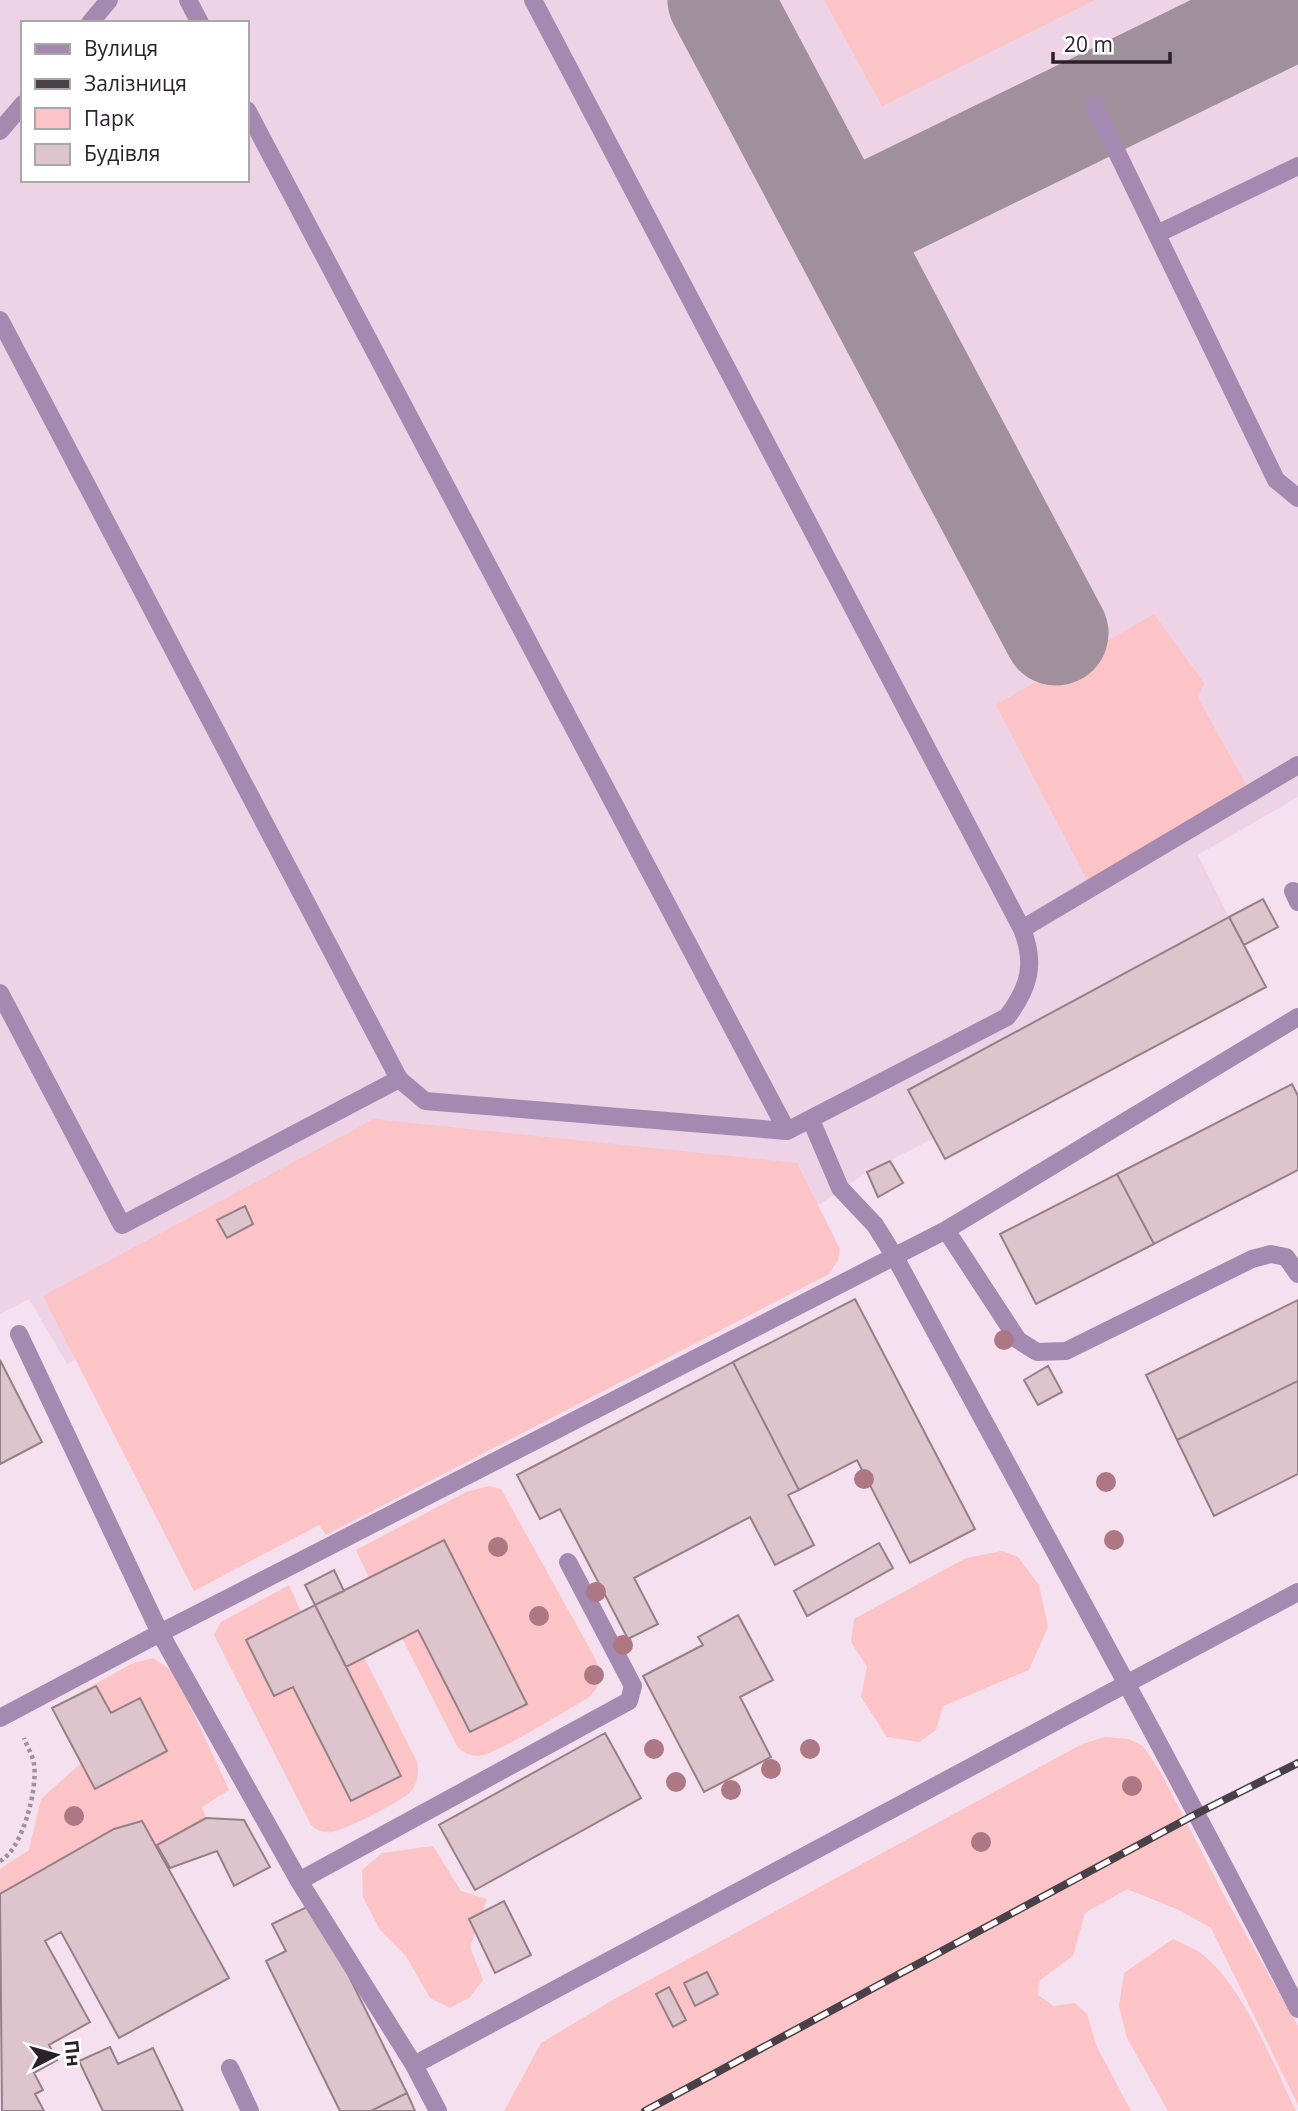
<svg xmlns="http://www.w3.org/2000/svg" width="1298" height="2111" viewBox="0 0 1298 2111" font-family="'Open Sans',sans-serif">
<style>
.built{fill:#eed2e6;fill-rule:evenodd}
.green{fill:#fcc4c6}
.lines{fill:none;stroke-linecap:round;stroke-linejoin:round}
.taxiway{stroke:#a0909c;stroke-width:105}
.building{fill:#dec4cc;stroke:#977f87;stroke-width:2}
.path{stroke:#9f909b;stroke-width:4.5;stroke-dasharray:3.5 3.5;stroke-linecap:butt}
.minor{stroke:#a489b1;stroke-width:18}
.rail-casing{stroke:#4a4048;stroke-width:8}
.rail{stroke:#fff;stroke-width:5;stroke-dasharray:16;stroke-linecap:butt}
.tree{fill:#ad7884}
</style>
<rect width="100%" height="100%" fill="#f5e0ef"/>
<path class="built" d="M 0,0 L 1298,0 L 1298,797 L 1198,855 L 1229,917 L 908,1090 L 934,1138 L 867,1172 L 819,1205 L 442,1166 L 67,1364 L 29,1299 L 0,1314 ZM 23,23 L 247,23 L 247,180 L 23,180 Z"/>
<path class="green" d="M 824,0 L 1095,0 L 882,106 Z
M 1154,614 L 1204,683 L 1198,698 L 1248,788 L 1087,880 L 996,705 Z
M 374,1119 L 797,1163 L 840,1249 L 838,1260 L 829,1274 L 326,1535 L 319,1525 L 194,1591 L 43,1296 Z
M 489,1486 L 501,1489 L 596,1660 C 603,1677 601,1685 588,1698 C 568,1709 497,1754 479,1756 C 470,1756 465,1753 458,1748 L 402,1638 L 364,1657 L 417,1762 C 419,1772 418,1779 413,1789 C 407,1799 344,1831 331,1832 C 323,1833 317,1830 311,1825 L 214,1635 L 221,1622 L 289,1585 L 301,1612 L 369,1578 L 356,1550 L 466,1492 Z
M 1002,1551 L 1018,1557 L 1039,1585 L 1048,1627 L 1029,1670 L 943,1706 L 936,1730 L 919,1742 L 887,1737 L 861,1697 L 867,1667 L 851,1642 L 854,1619 L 966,1558 Z
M 153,1658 L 175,1673 L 229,1790 L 202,1807 L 206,1818 L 157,1845 L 142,1821 L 0,1894 L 0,1869 L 29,1850 L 41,1799 L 81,1763 L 52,1708 L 133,1663 Z
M 1105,1737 L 1129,1739 L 1143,1746 L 1161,1773 L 1226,1899 L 1298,2026 L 1298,2105 L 1211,1928 L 1179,1910 L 1127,1889 L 1085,1913 L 1073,1956 L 1039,1981 L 1038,1995 L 1054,2006 L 1075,2003 L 1087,2014 L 1097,2047 L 1131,2111 L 504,2111 L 541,2043 L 611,2001 L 1082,1744 Z
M 433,1846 L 461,1891 L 487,1899 L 470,1947 L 483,1980 L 470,1997 L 450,2008 L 430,1998 L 406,1956 L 380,1930 L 363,1897 L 362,1870 L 382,1853 Z
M 1173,1939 C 1182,1944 1194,1948 1202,1954 C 1244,1987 1273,2064 1296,2111 L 1168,2111 L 1127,2038 L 1119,2006 L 1124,1973 Z"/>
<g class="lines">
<path class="taxiway" d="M 720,0 L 1056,633
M 842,229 L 1298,6"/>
</g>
<path class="building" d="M 1263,899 L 1278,927 L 1244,945 L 1229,917 Z
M 1229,917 L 1266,987 L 945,1159 L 908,1090 Z
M 1292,1084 L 1298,1096 L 1298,1170 L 1154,1244 L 1117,1174 Z
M 890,1161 L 903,1183 L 878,1197 L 867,1172 Z
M 1117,1174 L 1154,1244 L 1036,1304 L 1000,1234 Z
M 245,1206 L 253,1224 L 227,1238 L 217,1220 Z
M 855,1299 L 975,1529 L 910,1563 L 857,1460 L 799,1490 L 733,1362 Z
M 1298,1300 L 1298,1381 L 1177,1440 L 1146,1375 Z
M 0,1360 L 42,1442 L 0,1464 Z
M 733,1362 L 799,1490 L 788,1495 L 814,1545 L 775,1565 L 750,1517 L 634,1578 L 658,1624 L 628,1639 L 560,1509 L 540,1519 L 517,1475 Z
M 1048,1366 L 1062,1392 L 1038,1405 L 1024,1380 Z
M 1298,1381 L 1298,1474 L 1214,1516 L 1177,1440 Z
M 444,1540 L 527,1704 L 470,1732 L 418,1630 L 346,1667 L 315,1605 Z
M 879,1543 L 893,1568 L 807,1616 L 794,1591 Z
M 334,1570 L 344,1591 L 315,1605 L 305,1585 Z
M 315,1605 L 401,1776 L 351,1801 L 293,1687 L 274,1696 L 246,1640 Z
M 738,1615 L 773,1680 L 740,1697 L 771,1757 L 704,1792 L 643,1676 L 703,1645 L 698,1637 Z
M 96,1686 L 111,1713 L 140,1698 L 167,1751 L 95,1789 L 52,1708 Z
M 605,1733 L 641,1798 L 475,1890 L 439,1825 Z
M 206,1818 L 244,1820 L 270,1867 L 234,1886 L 217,1851 L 170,1868 L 157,1845 Z
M 142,1821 L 229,1978 L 119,2038 L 61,1932 L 45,1941 L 90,2022 L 49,2045 L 57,2060 L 34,2073 L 43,2090 L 35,2094 L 44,2111 L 2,2111 L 0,1894 L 114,1829 Z
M 504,1901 L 531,1955 L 495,1973 L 469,1919 Z
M 313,1904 L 407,2093 L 371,2111 L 340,2111 L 266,1961 L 286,1951 L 272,1924 Z
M 707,1972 L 718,1994 L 695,2006 L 684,1983 Z
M 669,1987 L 686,2020 L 673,2027 L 656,1994 Z
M 110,2047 L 118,2064 L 153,2048 L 183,2111 L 103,2111 L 79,2061 Z
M 407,2093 L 415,2111 L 371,2111 Z"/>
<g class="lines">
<path class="path" d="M 0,1861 C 22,1850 38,1789 34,1764 C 33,1756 27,1746 24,1738"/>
<path class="minor" d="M 188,0 L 200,23
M 90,23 L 109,0
M 1094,105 L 1276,480 L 1298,498
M 247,110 L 787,1131
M 0,131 L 23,104
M 1157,234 L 1298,166
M 0,320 L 399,1079 L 425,1101 L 787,1131 L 1007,1017 C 1029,988 1036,964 1022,929 L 533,0
M 1293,891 L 1298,902
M 1022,929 L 1298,765
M 0,993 L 122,1225 L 399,1079
M 811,1120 L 840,1188 L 875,1225 L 895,1257 C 1030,1508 1169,1756 1298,2009
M 946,1230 L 1018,1340 L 1037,1352 L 1066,1351 L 1252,1259 L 1271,1254 L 1286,1257 L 1298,1274
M 19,1334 L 160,1633 L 299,1881 L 414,2065 L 438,2111
M 0,1718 L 160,1633 L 946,1230 L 1298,1017
M 299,1881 L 629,1701 L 633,1686 L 568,1562
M 414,2065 L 1298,1592
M 230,2068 L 250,2111"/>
<g class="rail-casing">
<path id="rail" d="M 645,2111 L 1198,1813 L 1298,1763"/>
</g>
<use href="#rail" class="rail"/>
</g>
<g class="tree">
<circle cx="1004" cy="1340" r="10"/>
<circle cx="864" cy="1479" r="10"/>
<circle cx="1106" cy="1482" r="10"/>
<circle cx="1114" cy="1540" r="10"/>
<circle cx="498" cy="1547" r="10"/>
<circle cx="596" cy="1592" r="10"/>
<circle cx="539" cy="1616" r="10"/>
<circle cx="623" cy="1645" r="10"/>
<circle cx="594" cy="1675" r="10"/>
<circle cx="654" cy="1749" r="10"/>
<circle cx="810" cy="1749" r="10"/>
<circle cx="771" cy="1769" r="10"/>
<circle cx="676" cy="1782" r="10"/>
<circle cx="1132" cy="1786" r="10"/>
<circle cx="731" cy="1790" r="10"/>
<circle cx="74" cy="1816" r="10"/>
<circle cx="981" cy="1842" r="10"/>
</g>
<rect x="21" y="21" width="228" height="161" fill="#ffffff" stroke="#aaa7a9" stroke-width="2"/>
<rect x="35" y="44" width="35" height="10" fill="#a489b1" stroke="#aaa7a9" stroke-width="2"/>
<text x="84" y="56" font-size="21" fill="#2a2228">Вулиця</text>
<rect x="35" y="79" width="35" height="10" fill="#4a4048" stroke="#aaa7a9" stroke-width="2"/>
<text x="84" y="91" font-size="21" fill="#2a2228">Залізниця</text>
<rect x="35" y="108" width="35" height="21" fill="#fcc4c6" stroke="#aaa7a9" stroke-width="2"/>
<text x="84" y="126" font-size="21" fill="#2a2228">Парк</text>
<rect x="35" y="144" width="35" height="21" fill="#dec4cc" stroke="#aaa7a9" stroke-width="2"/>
<text x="84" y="161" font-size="21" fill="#2a2228">Будівля</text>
<g transform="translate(56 2055) rotate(84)" stroke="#ffffff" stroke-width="5" paint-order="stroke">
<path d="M0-5L12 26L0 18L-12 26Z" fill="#2a2228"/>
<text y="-10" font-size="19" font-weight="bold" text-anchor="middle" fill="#2a2228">Пн</text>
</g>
<path d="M1053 52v10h117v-10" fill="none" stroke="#2a2228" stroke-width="3.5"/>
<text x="1064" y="52" font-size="21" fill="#2a2228" stroke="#ffffff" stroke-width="5" paint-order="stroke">20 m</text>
</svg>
